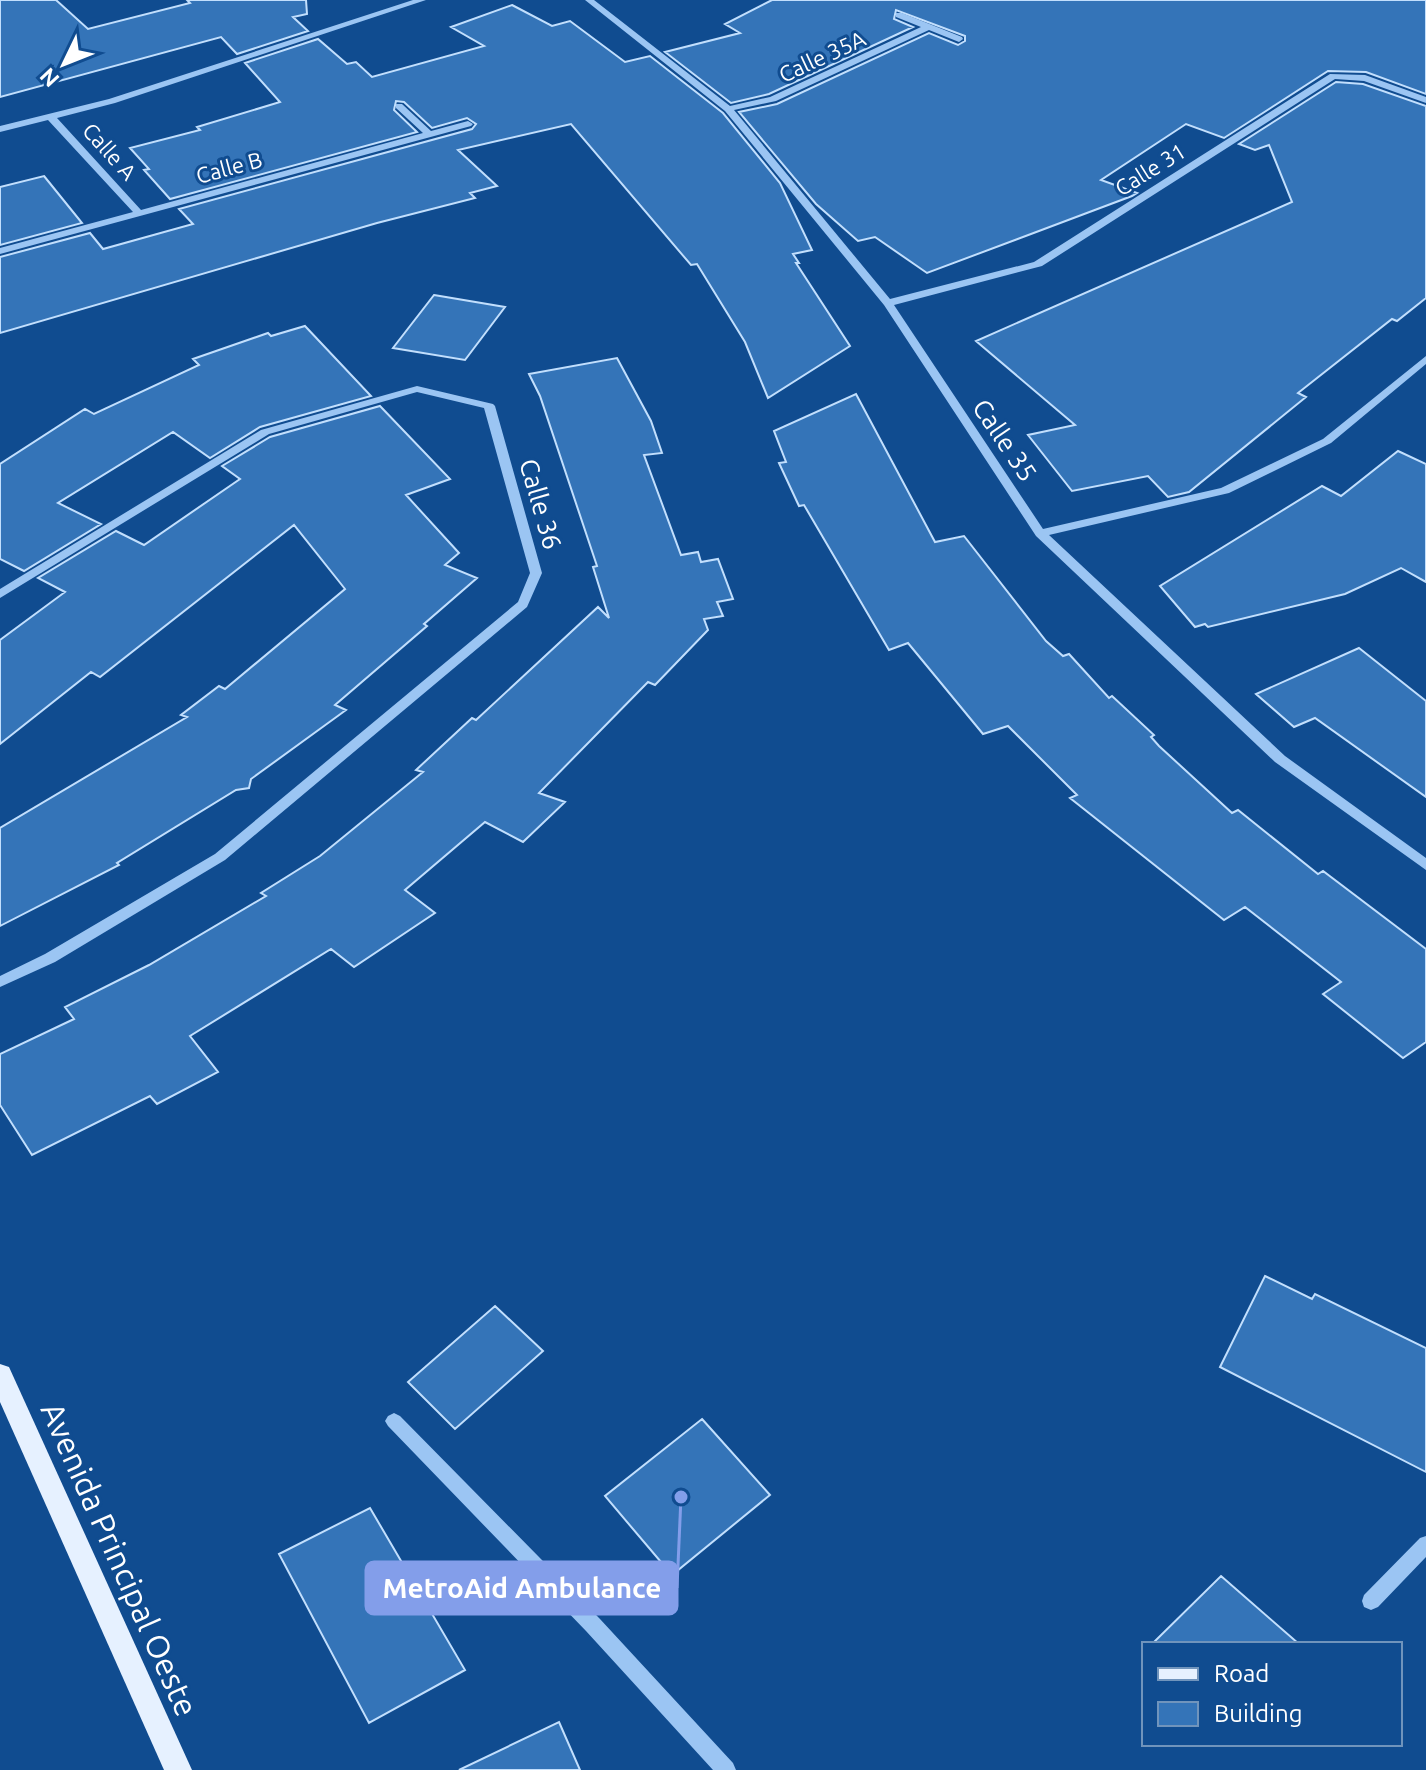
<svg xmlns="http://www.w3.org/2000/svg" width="1426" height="1770" viewBox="0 0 1426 1770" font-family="Ubuntu,sans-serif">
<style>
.building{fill:#3474b8;stroke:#c2dffd;stroke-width:2}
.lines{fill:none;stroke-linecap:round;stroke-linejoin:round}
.minor{fill:#9bc5f3;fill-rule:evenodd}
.major{fill:#e6f1ff;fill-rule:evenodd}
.labels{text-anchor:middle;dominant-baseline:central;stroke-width:6;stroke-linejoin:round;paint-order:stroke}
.far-street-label{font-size:22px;fill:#fff;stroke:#104c90}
.street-label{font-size:26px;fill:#fff;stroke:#104c90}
.near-street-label{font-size:32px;fill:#fff;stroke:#104c90}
.leader{fill:none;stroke:#839eea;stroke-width:3}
.callout-dot{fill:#839eea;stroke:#104c90;stroke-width:3}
.callout{fill:#839eea;stroke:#839eea;stroke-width:3}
.callout-label{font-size:28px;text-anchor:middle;font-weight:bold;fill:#fff}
</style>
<rect width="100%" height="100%" fill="#104c90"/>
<path class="building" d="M 0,0 L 56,0 L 88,29 L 190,3 L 187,0 L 306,0 L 307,14 L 293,17 L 308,31 L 237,54 L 221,37 L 0,97 Z
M 772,0 L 1426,0 L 1426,94 L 1366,72 L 1328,71 L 1224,138 L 1186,124 L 1101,180 L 1137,193 L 1132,196 L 927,273 L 875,237 L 858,241 L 816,204 L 739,112 L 777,104 L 929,33 L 958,45 L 965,41 L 965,36 L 896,10 L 894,19 L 913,27 L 769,94 L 731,103 L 665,52 L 740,33 L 725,24 Z
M 512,5 L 552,26 L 570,21 L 625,62 L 650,56 L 723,113 L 780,183 L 812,250 L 793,254 L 799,263 L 796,263 L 850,346 L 768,398 L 745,342 L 697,264 L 691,265 L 571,124 L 458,150 L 497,186 L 470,193 L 475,198 L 377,223 L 0,333 L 0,257 L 90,233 L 103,249 L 193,224 L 179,209 L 472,129 L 476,124 L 467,118 L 432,128 L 404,102 L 396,101 L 394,110 L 417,132 L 170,199 L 144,170 L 149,169 L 130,148 L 200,130 L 197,127 L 280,102 L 245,63 L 318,39 L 347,64 L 356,62 L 372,77 L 484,46 L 451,27 Z
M 1336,82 L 1363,84 L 1426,106 L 1426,298 L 1397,321 L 1392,319 L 1298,393 L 1306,397 L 1189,492 L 1168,497 L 1148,476 L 1072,491 L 1028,435 L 1075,425 L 976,341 L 1292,202 L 1269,145 L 1255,150 L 1239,144 Z
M 44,176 L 82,223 L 0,245 L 0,187 Z
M 434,295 L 505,307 L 465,360 L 393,348 Z
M 305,326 L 371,396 L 260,427 L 210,458 L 173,432 L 58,503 L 101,524 L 24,571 L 0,559 L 0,464 L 85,409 L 94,414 L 199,365 L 193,359 L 268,333 L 271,336 Z
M 617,358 L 651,421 L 662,453 L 644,455 L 681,555 L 698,552 L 701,562 L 718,559 L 733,599 L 717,602 L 723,616 L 704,619 L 708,630 L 655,685 L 648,682 L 539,793 L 565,802 L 523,842 L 485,822 L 405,890 L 435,913 L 354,967 L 331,949 L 190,1036 L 218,1072 L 157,1104 L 150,1096 L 32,1155 L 0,1105 L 0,1054 L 74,1019 L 65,1007 L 149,965 L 266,896 L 261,893 L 320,856 L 423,772 L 416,770 L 472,718 L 476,720 L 598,607 L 609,618 L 593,567 L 597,566 L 540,396 L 529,374 Z
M 856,394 L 935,542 L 964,536 L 1046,641 L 1063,656 L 1069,654 L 1109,698 L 1112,696 L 1154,735 L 1151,737 L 1159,746 L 1232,813 L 1238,810 L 1318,874 L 1323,871 L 1426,949 L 1426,1042 L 1403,1058 L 1323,994 L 1341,982 L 1245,907 L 1224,920 L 1070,798 L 1077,795 L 1008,726 L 983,734 L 908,643 L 889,650 L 804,505 L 799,506 L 779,463 L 786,462 L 774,431 Z
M 380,406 L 450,479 L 406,495 L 459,553 L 445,565 L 477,578 L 424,624 L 427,626 L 335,705 L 346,710 L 251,779 L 249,788 L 236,790 L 117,863 L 119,865 L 0,926 L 0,828 L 187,717 L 181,715 L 219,686 L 225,689 L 345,589 L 294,525 L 100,677 L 91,672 L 0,744 L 0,640 L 65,592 L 38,578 L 116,531 L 144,545 L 240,479 L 222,466 L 270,437 Z
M 1398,451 L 1426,464 L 1426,582 L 1401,568 L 1345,594 L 1208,627 L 1205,624 L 1195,627 L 1160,586 L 1322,486 L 1341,496 Z
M 1359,648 L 1426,701 L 1426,797 L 1315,718 L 1294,727 L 1256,694 Z
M 1265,1276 L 1312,1299 L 1315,1294 L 1426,1348 L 1426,1472 L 1220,1367 Z
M 495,1306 L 543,1351 L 455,1429 L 408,1382 Z
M 702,1419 L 770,1495 L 672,1575 L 605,1496 Z
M 370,1508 L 465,1670 L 369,1723 L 279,1554 Z
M 1221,1576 L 1299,1644 L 1152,1644 Z
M 559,1722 L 580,1770 L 459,1770 Z"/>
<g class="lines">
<path class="minor" d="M 413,0 L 426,0 L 115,103 L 57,118 L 141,210 L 423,133 L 396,108 L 396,104 L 402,104 L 431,131 L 468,121 L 473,124 L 471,126 L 0,254 L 0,248 L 133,212 L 48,120 L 0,132 L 0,126 L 109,99 Z
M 585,0 L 594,0 L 730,106 L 770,97 L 921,27 L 896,17 L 896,13 L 902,13 L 962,37 L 963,39 L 959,42 L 929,30 L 776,101 L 734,110 L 890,299 L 1034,262 L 1330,74 L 1365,75 L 1426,97 L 1426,103 L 1364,81 L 1335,79 L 1042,266 L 894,305 L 1043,529 L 1221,488 L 1323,439 L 1426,356 L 1426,364 L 1331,443 L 1229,493 L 1049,535 L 1285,756 L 1426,858 L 1426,870 L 1275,762 L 1036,536 L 884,305 L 725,111 Z
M 417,386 L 493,404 L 495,406 L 542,573 L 527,607 L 225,860 L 55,962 L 0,987 L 0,976 L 45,954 L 215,854 L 518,602 L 530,573 L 484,408 L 417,392 L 269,434 L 0,598 L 0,589 L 261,430 Z
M 394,1413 L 400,1416 L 600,1619 L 733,1763 L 736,1770 L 713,1770 L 586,1631 L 388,1426 L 385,1421 L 388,1416 Z
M 1426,1536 L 1426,1557 L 1378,1607 L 1371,1610 L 1364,1607 L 1362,1601 L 1364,1595 L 1420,1538 Z"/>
<path class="major" d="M 0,1364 L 9,1367 L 192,1770 L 164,1770 L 0,1402 Z"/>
</g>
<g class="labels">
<g class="far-street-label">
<text transform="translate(822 56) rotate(-25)">Calle 35A</text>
<text transform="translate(110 151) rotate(48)">Calle A</text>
<text transform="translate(229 167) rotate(-15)">Calle B</text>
<text transform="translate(1150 169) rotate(-32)">Calle 31</text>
</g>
<g class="street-label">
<text transform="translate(1005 440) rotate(56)">Calle 35</text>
<text transform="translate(541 504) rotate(74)">Calle 36</text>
</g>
<g class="near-street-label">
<text transform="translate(120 1559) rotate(66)">Avenida Principal Oeste</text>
</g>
</g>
<path class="leader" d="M681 1497L677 1588"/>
<circle class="callout-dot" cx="681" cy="1497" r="8"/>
<rect class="callout" x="366" y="1562" width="311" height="52" rx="8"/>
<g class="callout-label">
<text x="522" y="1598">MetroAid Ambulance</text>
</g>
<rect x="1142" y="1642" width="260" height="104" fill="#104c90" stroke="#7094bc" stroke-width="2"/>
<rect x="1158" y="1668" width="40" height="12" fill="#e6f1ff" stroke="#7094bc" stroke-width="2"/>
<text x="1214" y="1682" font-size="24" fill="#ffffff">Road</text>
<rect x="1158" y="1702" width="40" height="24" fill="#3474b8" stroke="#7094bc" stroke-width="2"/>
<text x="1214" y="1722" font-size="24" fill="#ffffff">Building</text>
<g transform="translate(64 64) rotate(227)" stroke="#104c90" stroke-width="6" paint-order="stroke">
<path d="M0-6L14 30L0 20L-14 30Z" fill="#ffffff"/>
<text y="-12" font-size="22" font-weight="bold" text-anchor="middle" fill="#ffffff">N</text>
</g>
</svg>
